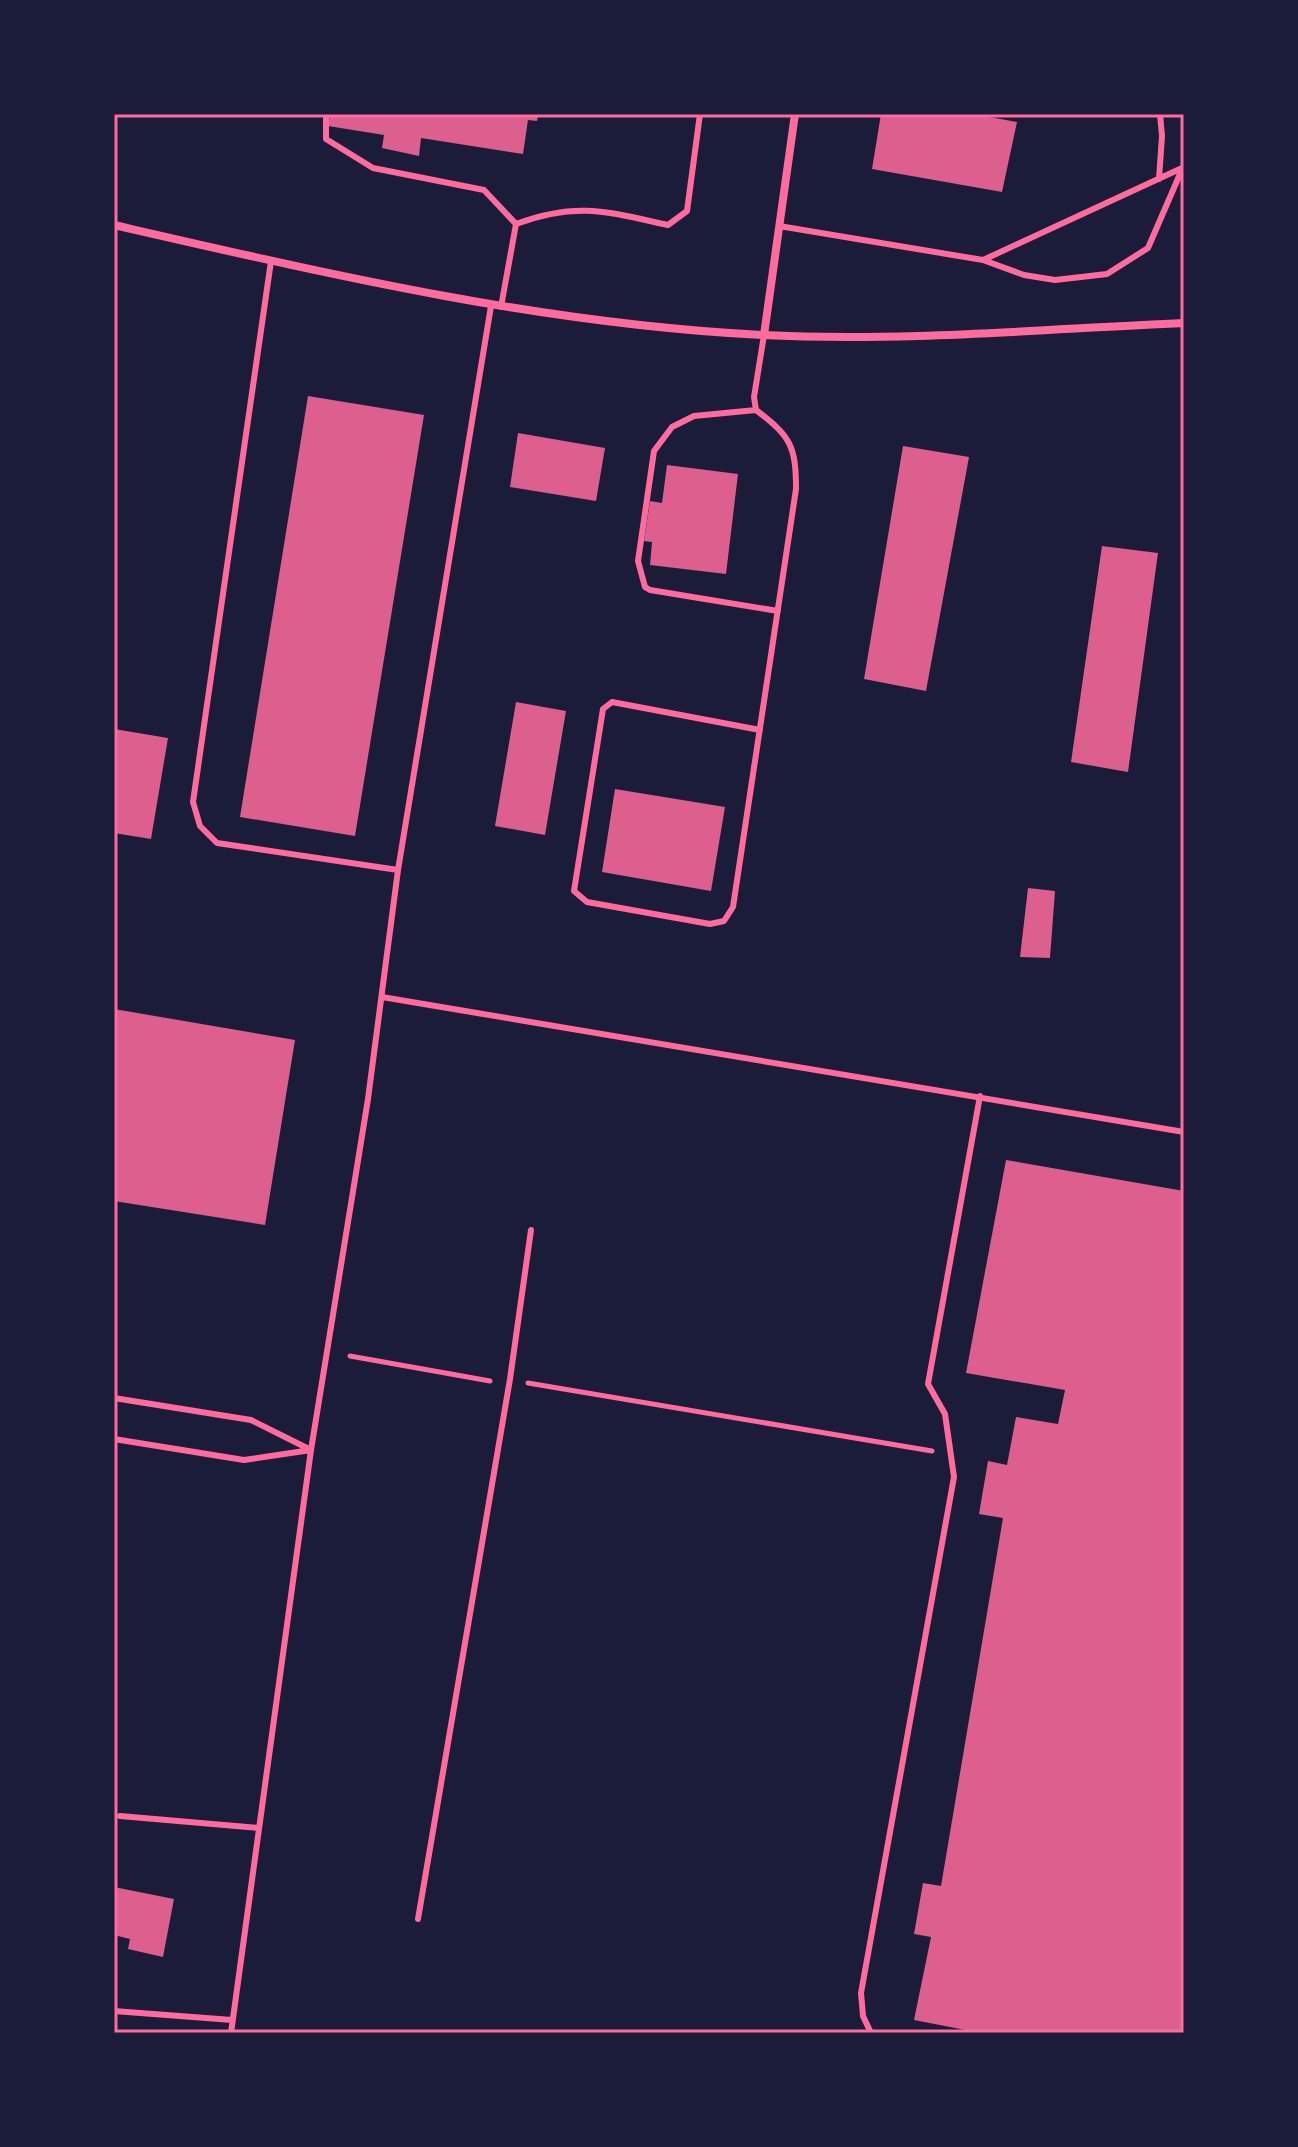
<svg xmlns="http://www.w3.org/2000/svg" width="1298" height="2147" viewBox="0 0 1298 2147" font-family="'DejaVu Sans',sans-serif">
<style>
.building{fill:#dd5f8e}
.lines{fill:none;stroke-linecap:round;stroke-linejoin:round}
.path{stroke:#ff6b9d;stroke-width:5}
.service{stroke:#ff6b9d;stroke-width:6}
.minor{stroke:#ff6b9d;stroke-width:8}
.neatline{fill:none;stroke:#ff6b9d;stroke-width:3}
</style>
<rect width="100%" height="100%" fill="#1b1b3a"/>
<path class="building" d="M 330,114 L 538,114 L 537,121 L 528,120 L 523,154 L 421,138 L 419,156 L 382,148 L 384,135 L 328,126 Z
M 881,114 L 973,114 L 1017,122 L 1002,192 L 872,169 Z
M 308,396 L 424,415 L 355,836 L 240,817 Z
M 518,433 L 605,448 L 596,501 L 510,487 Z
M 903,446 L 969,457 L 926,691 L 864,679 Z
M 667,465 L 738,474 L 726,574 L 650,565 L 652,542 L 644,541 L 650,501 L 662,503 Z
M 1102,546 L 1158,553 L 1128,772 L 1071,762 Z
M 516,702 L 566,711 L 545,835 L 495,826 Z
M 114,729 L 168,738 L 151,839 L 114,833 Z
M 615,789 L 725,807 L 711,891 L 602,872 Z
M 1028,888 L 1055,891 L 1050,958 L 1020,957 Z
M 114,1009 L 295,1040 L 265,1225 L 114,1201 Z
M 1006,1160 L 1184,1191 L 1184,2033 L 981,2033 L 914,2020 L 931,1937 L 914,1934 L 923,1883 L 941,1886 L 1003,1518 L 979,1514 L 988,1461 L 1007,1465 L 1016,1417 L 1058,1424 L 1065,1390 L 966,1373 Z
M 114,1887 L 174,1899 L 163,1957 L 128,1949 L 130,1939 L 114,1935 Z"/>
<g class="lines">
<path class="path" d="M 350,1356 L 490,1381
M 528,1383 L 932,1451"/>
<path class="service" d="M 326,114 L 326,139 L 373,168 L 484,190 L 516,224
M 1159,179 L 1162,136 L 1160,114
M 779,226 L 983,260 L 1182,168
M 983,260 L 1024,275 L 1055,280 L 1107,274 L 1148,248 L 1183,167
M 271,261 L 193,802 L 200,826 L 217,843 L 398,870
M 501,307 L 516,224 C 577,201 608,212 668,225 L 687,211 L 700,114
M 756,410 L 694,416 L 672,427 L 654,451 L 638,561 L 645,587 L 650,590 L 778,611
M 760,730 L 612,702 L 603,709 L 574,891 L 587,902 L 710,924 L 724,921 L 733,907 L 796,489 C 796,445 790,436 756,410 L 754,397 L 764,335
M 382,997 L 1184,1132
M 114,1398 L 251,1420 L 311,1450
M 114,1439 L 244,1460 L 311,1450
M 120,1816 L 259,1828
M 418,1919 L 510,1379 L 531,1230
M 114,2011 L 232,2020
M 231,2033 L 311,1450 L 368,1099 L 398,870 L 491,306
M 871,2033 L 863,2016 L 861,1993 L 954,1477 L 945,1414 L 928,1384 L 980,1096"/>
<path class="minor" d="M 114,225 C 328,274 541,324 762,335 C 902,342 1044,329 1184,323
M 764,335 L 795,114"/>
</g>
<rect width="1298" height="2147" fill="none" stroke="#1b1b3a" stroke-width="232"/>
<rect x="116" y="116" width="1066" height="1915" class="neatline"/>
</svg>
